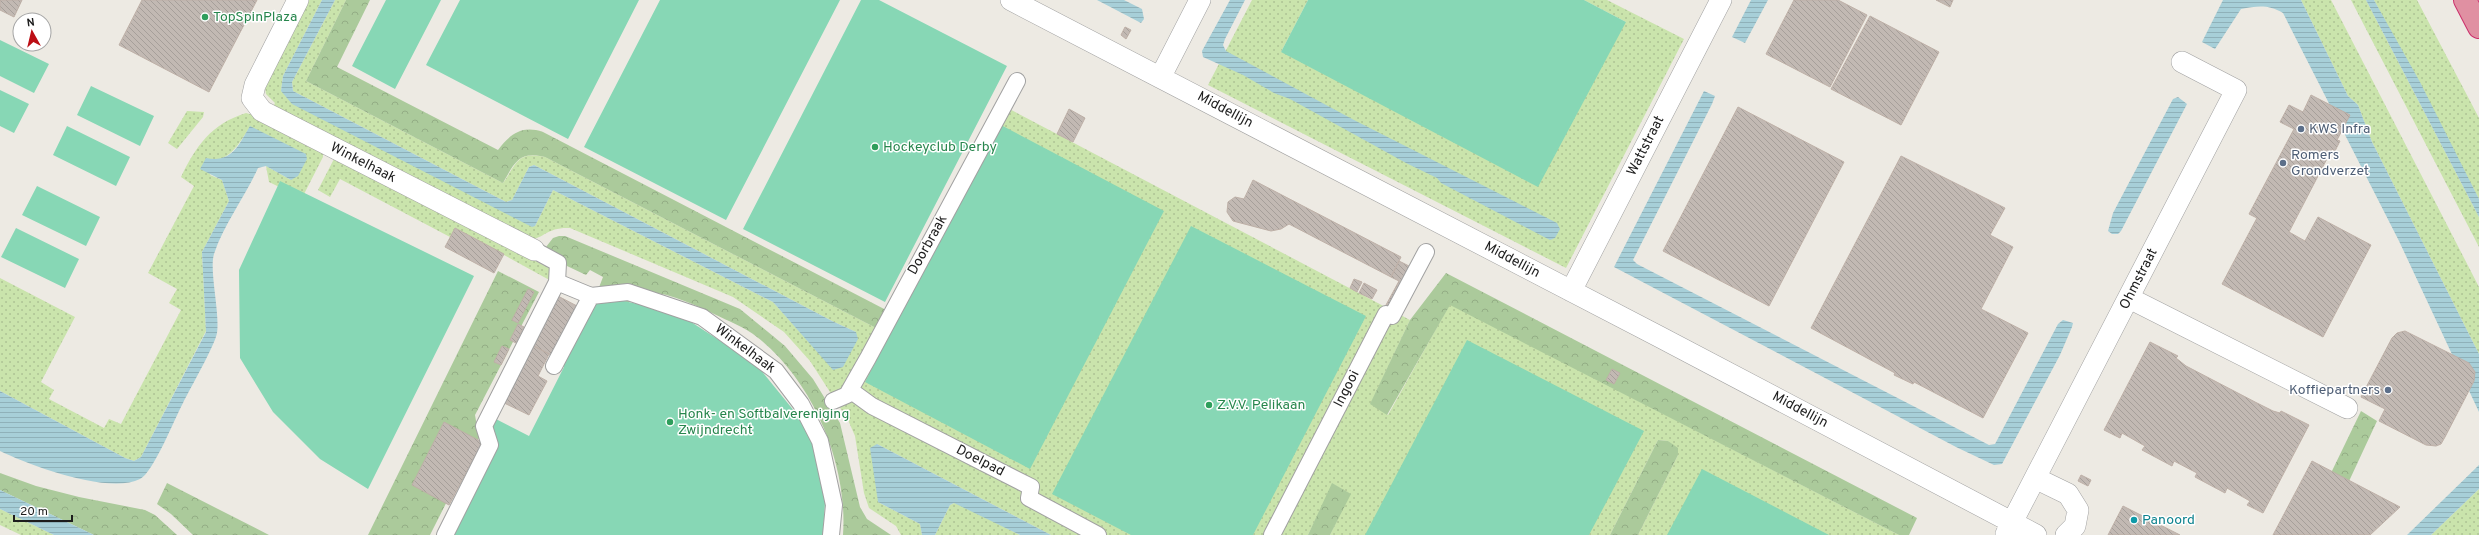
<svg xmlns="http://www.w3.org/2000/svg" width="2479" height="535" viewBox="0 0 2479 535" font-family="Overpass,sans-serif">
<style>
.grass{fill:url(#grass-dots)}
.forest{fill:url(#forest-crowns)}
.pitch{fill:#87d7b5}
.water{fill:url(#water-rules)}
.building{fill:url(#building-back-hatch);stroke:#beb0a7}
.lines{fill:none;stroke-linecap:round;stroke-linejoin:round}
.pedestrian-casing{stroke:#a1a1a1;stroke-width:18}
.minor-casing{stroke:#a1a1a1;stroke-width:22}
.motorway-casing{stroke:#cc306c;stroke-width:24}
.pedestrian{stroke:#fff;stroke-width:16}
.minor{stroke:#fff;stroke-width:21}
.motorway{stroke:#e090a2;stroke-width:22}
.leisure-dot{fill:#2e9e5b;stroke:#fff;stroke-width:1.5}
.service-dot{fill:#5c6f8a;stroke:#fff;stroke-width:1.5}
.culture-dot{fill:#0f9aa8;stroke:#fff;stroke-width:1.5}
.labels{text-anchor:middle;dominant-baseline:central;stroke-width:3;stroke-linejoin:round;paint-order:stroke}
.leisure-label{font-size:14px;fill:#27864d;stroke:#fff;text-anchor:start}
.street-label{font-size:14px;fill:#1d1d1d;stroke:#fff}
.service-label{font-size:14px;fill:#4e5e75;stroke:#fff;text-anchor:start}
.culture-label{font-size:14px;fill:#0d838f;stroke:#fff;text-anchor:start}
</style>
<defs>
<pattern id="grass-dots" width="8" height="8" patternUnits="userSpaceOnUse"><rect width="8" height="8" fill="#cae4ac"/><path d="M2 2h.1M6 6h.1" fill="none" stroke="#adc394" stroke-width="1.8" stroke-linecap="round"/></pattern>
<pattern id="forest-crowns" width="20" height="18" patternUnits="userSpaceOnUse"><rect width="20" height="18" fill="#abca9b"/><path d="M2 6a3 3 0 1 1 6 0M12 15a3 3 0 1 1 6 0" fill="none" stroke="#93ad85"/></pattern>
<pattern id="water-rules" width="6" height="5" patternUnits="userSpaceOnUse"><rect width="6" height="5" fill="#a7cfd8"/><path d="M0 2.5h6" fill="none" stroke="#8fb1b9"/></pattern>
<pattern id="building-back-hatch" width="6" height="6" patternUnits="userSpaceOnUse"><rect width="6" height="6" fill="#c2b9b3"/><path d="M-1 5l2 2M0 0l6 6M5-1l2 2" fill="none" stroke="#a69f9a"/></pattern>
</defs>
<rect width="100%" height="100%" fill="#edeae3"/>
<path class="grass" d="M 309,0 L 322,0 L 283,76 L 281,91 L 535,226 L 553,190 L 773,302 L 809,342 L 856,332 L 832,321 L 534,165 L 529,167 L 512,200 L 506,202 L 293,91 L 292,82 L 335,0 L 346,0 L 306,81 L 503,183 C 517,163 517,151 545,157 L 878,329 L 1000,104 L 1410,320 L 1371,403 L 1388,415 L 1450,304 L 1899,535 L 1638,535 L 1678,455 L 1668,441 L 1658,440 L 1610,535 L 1330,535 L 1350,494 L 1333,484 L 1308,535 L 1051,535 L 877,444 L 878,502 L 920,524 L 922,535 L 901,535 L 896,526 L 869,508 L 864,493 L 855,436 L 848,420 L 810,361 L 784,332 L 733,297 L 570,228 C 547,227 545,238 529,240 L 273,107 L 275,103 L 266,94 L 265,87 Z
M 1252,0 L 1308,0 L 1281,52 L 1626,22 L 1584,0 L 1607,0 L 1684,39 L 1566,268 L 1208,85 Z
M 2301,0 L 2331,0 L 2479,287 L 2479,354 L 2372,142 L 2358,105 L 2348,96 Z
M 2351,0 L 2366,0 L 2479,217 L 2479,247 Z
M 2374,0 L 2417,0 L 2479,118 L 2479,199 Z
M 187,111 L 204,112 L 203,117 L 177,149 L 168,143 Z
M 246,113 L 257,116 L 323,150 L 323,157 L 302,198 L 269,182 L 266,166 L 291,180 L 250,127 C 240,141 235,154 218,160 L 210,175 L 222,180 L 229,201 L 202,252 L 206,331 L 141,457 L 134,461 L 125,458 L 0,391 L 0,278 L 75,317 L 41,382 L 54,390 L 49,399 L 104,428 L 109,419 L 121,424 L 181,310 L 169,303 L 177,289 L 148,273 L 194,186 L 181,177 C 196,146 211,124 246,113 Z
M 335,157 L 551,269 L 553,282 L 455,228 L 450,237 L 340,179 L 330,197 L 318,190 Z
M 2479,489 L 2479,535 L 2431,535 Z
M 954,503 L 959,504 L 1020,535 L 935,535 L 950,505 Z
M 0,509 L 54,535 L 21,535 L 0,525 Z"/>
<path class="forest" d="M 346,0 L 370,0 L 337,67 L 498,150 C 510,134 522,125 543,132 L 888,311 L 878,329 L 545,157 C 519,151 515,162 503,183 L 306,81 Z
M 559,236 L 565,236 L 740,309 L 785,346 L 813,379 L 840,423 L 860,507 L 867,519 L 891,535 L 843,535 C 848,464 813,381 757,337 C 745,327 728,321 714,314 C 689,302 664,291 637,291 L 628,303 L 598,290 L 603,277 L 590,270 L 586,275 L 567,266 L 564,259 L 546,247 L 553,238 Z
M 498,271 L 539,292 L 475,415 L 479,438 L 430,535 L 368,535 Z
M 1446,273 L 1917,518 L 1909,535 L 1899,535 L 1450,305 L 1387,415 L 1370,404 L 1410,320 Z
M 2361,411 L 2377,421 L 2324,535 L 2301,535 Z
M 1658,440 L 1668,441 L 1678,448 L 1678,455 L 1638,535 L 1610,535 Z
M 0,473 L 36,486 L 79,497 L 145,510 L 155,515 L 177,535 L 94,535 L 0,490 Z
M 167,483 L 269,535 L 193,535 L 171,514 L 157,504 Z
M 1332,483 L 1351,494 L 1330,535 L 1308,535 Z"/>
<path class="pitch" d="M 386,0 L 441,0 L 395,89 L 352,66 Z
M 460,0 L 639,0 L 568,139 L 426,65 Z
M 660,0 L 840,0 L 726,220 L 584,147 Z
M 861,0 L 879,0 L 1007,66 L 885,302 L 743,229 Z
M 1308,0 L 1584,0 L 1626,22 L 1538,187 L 1281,52 Z
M 0,40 L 49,64 L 34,93 L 0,76 Z
M 91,86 L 154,116 L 140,146 L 77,115 Z
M 0,90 L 29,104 L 14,133 L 0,126 Z
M 999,124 L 1164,211 L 1030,469 L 865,382 Z
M 67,126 L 130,157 L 116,186 L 53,155 Z
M 280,181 L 474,276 L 368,489 L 320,459 L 273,412 L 240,358 L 239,270 Z
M 37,186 L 100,217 L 86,246 L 22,215 Z
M 1191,226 L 1366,316 L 1253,535 L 1131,535 L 1052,494 Z
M 16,228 L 79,259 L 65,288 L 1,257 Z
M 591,299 L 619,300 L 652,307 L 688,320 L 756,364 L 808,428 L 820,464 L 825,503 L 823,535 L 453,535 L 498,446 L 490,416 L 529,436 L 564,367 L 562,357 Z
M 1467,340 L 1644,431 L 1589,535 L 1365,535 Z
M 1702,469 L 1829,535 L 1667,535 Z"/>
<path class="water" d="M 322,0 L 335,0 L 292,82 L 293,91 L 506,202 L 512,200 L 529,167 L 534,165 L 832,321 L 856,332 L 858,339 L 843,367 L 833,370 L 773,302 L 553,190 L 535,226 L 532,227 L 292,104 L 281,91 L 283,76 Z
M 1097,0 L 1124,0 L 1142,9 L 1144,19 L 1141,23 Z
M 1230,0 L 1245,0 L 1225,39 L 1223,45 L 1226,51 L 1354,120 L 1557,223 L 1560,229 L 1555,238 L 1550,240 L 1441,183 L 1437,178 L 1406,163 L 1290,99 L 1274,93 L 1243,75 L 1203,57 L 1202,51 Z
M 1751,0 L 1768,0 L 1745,43 L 1732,37 Z
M 2223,0 L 2301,0 L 2348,96 L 2358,105 L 2372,142 L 2479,354 L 2479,412 L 2399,241 L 2283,13 C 2268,4 2257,6 2241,9 L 2215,49 L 2202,42 Z
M 2366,0 L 2374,0 L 2420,82 L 2479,199 L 2479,217 Z
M 1704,91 L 1715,96 L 1712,104 L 1633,260 L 1637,264 L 1989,445 L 1995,444 L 2058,324 L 2063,320 L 2073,323 L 2072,327 L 2060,355 L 2002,464 L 1994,465 L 1956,447 L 1614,267 Z
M 2178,97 L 2187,104 L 2121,231 L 2118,234 L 2112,234 L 2108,231 L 2113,213 L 2173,99 Z
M 250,126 L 306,154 L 307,159 L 298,176 L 291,180 L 266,166 L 258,168 C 245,197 224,224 214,254 C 209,270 220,313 217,333 C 215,345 190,389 183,403 C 175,418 153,473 140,479 C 109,495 29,465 0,451 L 0,391 L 125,458 L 134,461 L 141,457 L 206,332 L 202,252 L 229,201 L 222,180 L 200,169 L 206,158 C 232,163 238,146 250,126 Z
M 877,444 L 1051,535 L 1020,535 L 954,503 L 950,505 L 935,535 L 922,535 L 920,524 L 878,502 L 870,448 Z
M 2479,465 L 2479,489 L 2431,535 L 2407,535 Z
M 0,490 L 94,535 L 54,535 L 0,509 Z"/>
<path class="building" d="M 0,0 L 22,0 L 14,17 L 0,10 Z
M 142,0 L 257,0 L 209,92 L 119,45 Z
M 1794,0 L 1838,0 L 1867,15 L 1830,87 L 1766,54 Z
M 1936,0 L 1953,0 L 1950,7 Z
M 1870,16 L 1939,52 L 1901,125 L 1831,89 Z
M 1125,27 L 1131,30 L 1126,39 L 1121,35 Z
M 2311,95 L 2350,115 L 2337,140 L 2340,141 L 2335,151 L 2332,149 L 2289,232 L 2305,241 L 2318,217 L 2371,245 L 2323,337 L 2222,284 L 2257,218 L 2249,214 L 2294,129 L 2280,122 L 2289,105 L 2303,112 Z
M 1738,107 L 1844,162 L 1769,306 L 1663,251 Z
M 1069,109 L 1085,118 L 1073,142 L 1057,134 Z
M 1901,156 L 2005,208 L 1990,235 L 2013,247 L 1981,309 L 2028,333 L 1983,418 L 1914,382 L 1913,384 L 1894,375 L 1895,373 L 1811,328 Z
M 1253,180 L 1401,257 L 1391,277 L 1289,224 L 1281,229 L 1271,231 L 1233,221 L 1227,212 L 1228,202 L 1235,197 L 1244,199 Z
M 455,228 L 504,254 L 494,273 L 445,247 Z
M 1399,261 L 1415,269 L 1394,309 L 1386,305 L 1399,281 L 1391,277 Z
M 1354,279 L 1362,282 L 1357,292 L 1350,288 Z
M 1364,283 L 1377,290 L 1372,299 L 1359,293 Z
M 528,289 L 534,292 L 518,323 L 512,320 Z
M 554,294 L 577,306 L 551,355 L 528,343 Z
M 518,324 L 524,327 L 516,343 L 510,340 Z
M 2405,331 L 2469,363 L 2475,372 L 2474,381 L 2445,437 L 2441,444 L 2436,446 L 2426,445 L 2379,421 L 2385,409 L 2361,397 L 2392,338 L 2397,333 Z
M 2150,342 L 2178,356 L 2176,358 L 2186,366 L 2257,403 L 2273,411 L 2280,413 L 2281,411 L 2309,425 L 2263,513 L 2247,505 L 2250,501 L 2227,488 L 2225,493 L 2195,477 L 2197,473 L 2174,461 L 2172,466 L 2142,450 L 2145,446 L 2122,433 L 2120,438 L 2104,430 Z
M 530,344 L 549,354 L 538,376 L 547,381 L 529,415 L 500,401 Z
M 502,346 L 509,349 L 501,365 L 494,362 Z
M 1612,369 L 1620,373 L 1614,384 L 1606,380 Z
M 444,422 L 482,442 L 449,505 L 412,485 Z
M 2312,461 L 2400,507 L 2370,535 L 2273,535 Z
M 2081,475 L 2091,480 L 2088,486 L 2078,481 Z
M 2123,506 L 2180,535 L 2108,535 Z"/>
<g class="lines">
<g class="pedestrian-casing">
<path id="pedestrian" d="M 557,282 L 591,296 L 628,292 L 702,317 L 776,371 L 801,404 L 820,441 L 834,505 L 831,535
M 554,366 L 591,296
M 850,390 L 872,406 L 1031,487 L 1029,498 L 1098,535
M 833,401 L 847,395 L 868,358 L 1017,81
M 445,535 L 490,445 L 484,426 L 557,282 L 558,263 L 534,250
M 1272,535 L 1386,314 L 1392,316 L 1426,252"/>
</g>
<g class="minor-casing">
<path id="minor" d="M 298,0 L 255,85 L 252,98 L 262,111 L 534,250
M 1011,0 L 1658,336 L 2036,535
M 1161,76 L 1200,0
M 1571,291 L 1721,0
M 2129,298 L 2347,408
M 2035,478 L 2068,494 L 2078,510 L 2075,526 L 2066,535
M 2006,534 L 2236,90 L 2182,62"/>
</g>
<g class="motorway-casing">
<path id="motorway" d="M 2465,0 L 2479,27"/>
</g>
<use href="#pedestrian" class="pedestrian"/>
<use href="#minor" class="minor"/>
<use href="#motorway" class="motorway"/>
</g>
<g class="leisure-dot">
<circle cx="205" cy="17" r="4"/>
<circle cx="875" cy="147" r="4"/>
<circle cx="1209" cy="405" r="4"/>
<circle cx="670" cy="422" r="4"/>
</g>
<g class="service-dot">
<circle cx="2301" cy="129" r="4"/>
<circle cx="2283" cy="163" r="4"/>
<circle cx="2388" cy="390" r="4"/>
</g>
<circle class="culture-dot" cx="2134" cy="520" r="4"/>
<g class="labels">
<g class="leisure-label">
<text x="213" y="17">TopSpinPlaza</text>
<text x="883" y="147">Hockeyclub Derby</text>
<text x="1217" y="405">Z.V.V. Pelikaan</text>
<text x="678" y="414">Honk- en Softbalvereniging<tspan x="678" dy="16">Zwijndrecht</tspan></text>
</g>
<g class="street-label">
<text transform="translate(1225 110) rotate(28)">Middellijn</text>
<text transform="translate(1646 146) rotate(-63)">Wattstraat</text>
<text transform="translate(363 163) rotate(27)">Winkelhaak</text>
<text transform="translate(928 245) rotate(-61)">Doorbraak</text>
<text transform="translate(1512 260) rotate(28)">Middellijn</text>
<text transform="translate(2139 279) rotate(-63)">Ohmstraat</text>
<text transform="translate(745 349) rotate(37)">Winkelhaak</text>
<text transform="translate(1347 389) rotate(-63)">Ingooi</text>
<text transform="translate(1800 410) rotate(28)">Middellijn</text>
<text transform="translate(980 461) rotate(27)">Doelpad</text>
</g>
<g class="service-label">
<text x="2309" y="129">KWS Infra</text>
<text x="2291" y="155">Romers<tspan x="2291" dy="16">Grondverzet</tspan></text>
<text x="2380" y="390" text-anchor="end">Koffiepartners</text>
</g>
<g class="culture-label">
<text x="2142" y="520">Panoord</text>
</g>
</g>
<g transform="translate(32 32) rotate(352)"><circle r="19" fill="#ffffff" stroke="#a5a5a5"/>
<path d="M0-3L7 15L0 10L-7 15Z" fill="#bc0e15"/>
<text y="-6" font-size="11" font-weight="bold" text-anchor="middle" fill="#1d1d1d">N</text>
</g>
<path d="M14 515v6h58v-6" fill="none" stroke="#1d1d1d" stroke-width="2"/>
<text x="20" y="515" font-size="12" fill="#1d1d1d" stroke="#ffffff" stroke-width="3" paint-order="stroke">20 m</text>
</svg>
